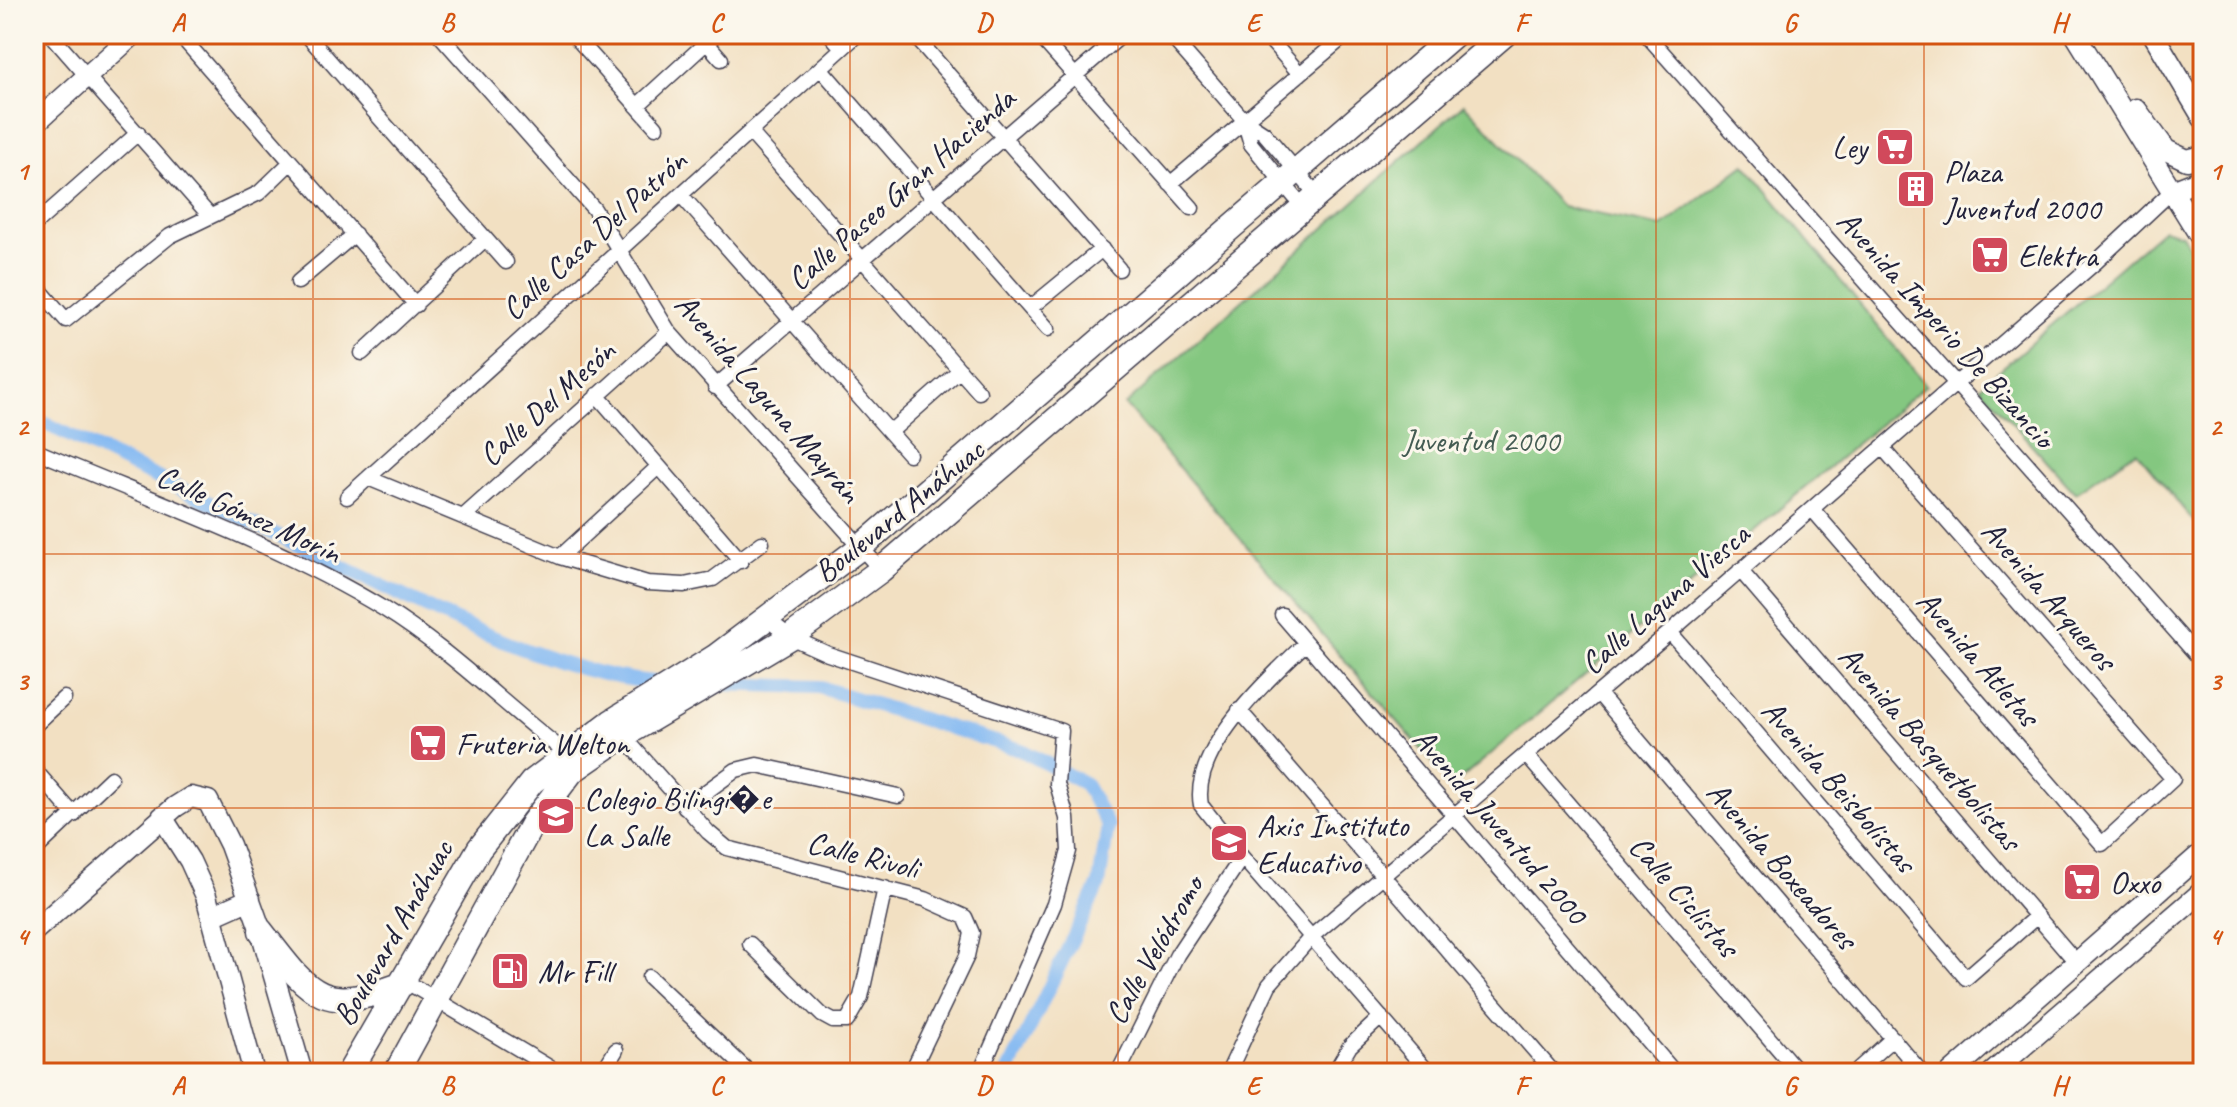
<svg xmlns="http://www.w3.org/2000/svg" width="2237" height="1107" viewBox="0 0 2237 1107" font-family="Caveat,sans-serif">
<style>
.green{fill:#84c780;stroke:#53745e;stroke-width:2}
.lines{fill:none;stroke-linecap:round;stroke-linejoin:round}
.canal{stroke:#84b9f2;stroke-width:14}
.street-casing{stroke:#413e4f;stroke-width:17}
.secondary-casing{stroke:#413e4f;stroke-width:23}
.primary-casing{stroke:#413e4f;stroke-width:27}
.street{stroke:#fff;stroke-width:14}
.secondary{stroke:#fff;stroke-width:20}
.primary{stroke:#fff;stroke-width:24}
.grid{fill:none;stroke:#d45411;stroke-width:2;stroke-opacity:0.55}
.labels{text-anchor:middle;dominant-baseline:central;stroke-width:6;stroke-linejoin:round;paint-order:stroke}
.poi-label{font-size:32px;fill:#22223b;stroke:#fbf7ec;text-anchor:start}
.street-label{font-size:32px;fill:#22223b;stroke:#fbf7ec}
.park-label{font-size:32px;fill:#445c53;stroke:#fbf7ec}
.neatline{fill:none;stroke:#d45411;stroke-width:3}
.grid-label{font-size:26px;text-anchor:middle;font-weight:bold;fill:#d45411}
</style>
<rect width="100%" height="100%" fill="#fbf7ec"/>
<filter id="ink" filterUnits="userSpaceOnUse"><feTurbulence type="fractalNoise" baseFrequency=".0125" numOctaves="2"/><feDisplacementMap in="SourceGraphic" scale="16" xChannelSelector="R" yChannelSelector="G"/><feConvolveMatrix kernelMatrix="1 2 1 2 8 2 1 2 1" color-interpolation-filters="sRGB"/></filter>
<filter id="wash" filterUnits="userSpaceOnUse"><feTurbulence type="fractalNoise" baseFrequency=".006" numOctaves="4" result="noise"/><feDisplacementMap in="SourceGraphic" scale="32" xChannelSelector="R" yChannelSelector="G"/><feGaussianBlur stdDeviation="1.8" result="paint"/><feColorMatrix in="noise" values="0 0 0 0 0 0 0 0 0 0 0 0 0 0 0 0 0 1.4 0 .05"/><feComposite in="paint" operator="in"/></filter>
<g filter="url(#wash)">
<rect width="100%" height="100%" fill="#f2e0c2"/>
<path class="green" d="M 1464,104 L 1562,207 L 1662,227 L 1745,164 L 1926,385 L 1453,786 L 1125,405 Z
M 2163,229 L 2182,234 L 2203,273 L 2203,514 L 2194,522 L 2136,451 L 2075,493 L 1980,387 Z"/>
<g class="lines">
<path class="canal" d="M 34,418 C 134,467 234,515 335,563 C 428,608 566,681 669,683
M 714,684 L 819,687 L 1021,750 L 1085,784 L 1108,826 L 1099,884 L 1008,1073"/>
</g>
</g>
<g filter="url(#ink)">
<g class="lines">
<g class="street-casing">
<path id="street" d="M 50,34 L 209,215
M 179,34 L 416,305
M 306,34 L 506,262
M 439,34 L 594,209 L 669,332 L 881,570
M 573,34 L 656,127
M 699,34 L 721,59
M 830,34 L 842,48
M 913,34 L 1119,269
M 1038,34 L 1192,208
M 1169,34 L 1244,120 L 1264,133 L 1317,195
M 1265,34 L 1300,74
M 1388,34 L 1389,36
M 1646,34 L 2203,662
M 821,69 L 1048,329
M 637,106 L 707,42
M 1244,120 L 1251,144 L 1303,207
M 750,132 L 979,392
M 1170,184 L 1347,34
M 681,195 L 909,454
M 34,225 L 138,133
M 298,282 L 355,234
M 34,283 L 66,320 L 170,236 L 259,193 L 291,162
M 1030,308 L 1102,249
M 362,353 L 485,239
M 715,387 L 1123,34
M 597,395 L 741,561
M 890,432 L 960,370
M 34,450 C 151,500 276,543 384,609 C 449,649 505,706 566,753
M 368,478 L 560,557 L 647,583 L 684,585 L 713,579 L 762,543
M 347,497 L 858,34
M 1812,509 L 2102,844 L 2173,779 L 1882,447
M 464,516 L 669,332
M 560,557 L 658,467
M 1740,570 L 2077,963
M 1282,615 L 1675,1073
M 767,619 L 790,637 L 828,654 L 1061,731 L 1057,784 L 1067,818 L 1069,851 L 1054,904 L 980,1073
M 1670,632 L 1966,978 L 2037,916
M 1306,643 C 1270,677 1190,750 1201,805 L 1242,857 L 1429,1073
M 1599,694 L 1922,1073
M 1239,710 L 1554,1073
M 34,726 L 64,698
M 619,731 L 708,832 L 727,848 L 925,899 L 965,917 L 972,933 L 967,956 L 911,1073
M 1527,756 L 1799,1073
M 34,769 L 74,815
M 685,807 L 736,770 L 757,765 L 898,796
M 34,851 L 111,778
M 750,944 L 822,1015 L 833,1021 L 847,1021 L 861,997 L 885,888
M 649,977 L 750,1073
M 405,981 L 559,1073
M 602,1073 L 616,1050
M 1118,1073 L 1177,955 L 1242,857
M 1228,1073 L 1269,985 L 1311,937 L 1670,632 L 2097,261 L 2172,191
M 1334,1073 L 1350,1046 L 1381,1017
M 1854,1073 L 1893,1038"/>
</g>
<g class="secondary-casing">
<path id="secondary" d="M 2075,34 L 2203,241
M 2153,34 L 2203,118
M 2136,109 L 2166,150 L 2187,160 L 2203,156
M 34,124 L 134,34
M 2172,191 L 2203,179
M 162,817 L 190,861 L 206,896 L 254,1073
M 212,916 L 250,899
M 34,931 L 175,807 L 191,797 L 208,801 L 230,845 L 261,931 L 302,1073
M 1951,1073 L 2203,852
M 1992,1073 L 2203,891"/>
</g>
<g class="primary-casing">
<path id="primary" d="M 261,931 C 311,996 321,1015 403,984
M 349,1073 L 479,849 L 532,782 L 611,722 L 715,657 L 861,547 L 1455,34
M 396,1073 L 532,824 L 572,771 L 623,736 L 790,637 L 881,570 L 1505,34"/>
</g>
<use href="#street" class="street"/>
<use href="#secondary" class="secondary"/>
<use href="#primary" class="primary"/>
</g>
</g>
<path class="grid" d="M 313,34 L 313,1073M 581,34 L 581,1073M 850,34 L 850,1073M 1118,34 L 1118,1073M 1387,34 L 1387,1073M 1656,34 L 1656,1073M 1924,34 L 1924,1073M 34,299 L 2203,299M 34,554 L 2203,554M 34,808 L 2203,808"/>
<defs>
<g id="supermarket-square" transform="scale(2)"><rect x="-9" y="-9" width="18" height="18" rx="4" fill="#d1495b" stroke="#fbf7ec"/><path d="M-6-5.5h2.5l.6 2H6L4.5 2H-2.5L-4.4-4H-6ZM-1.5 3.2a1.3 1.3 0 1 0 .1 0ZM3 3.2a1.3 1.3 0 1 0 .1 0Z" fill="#fff"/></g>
<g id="building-square" transform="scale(2)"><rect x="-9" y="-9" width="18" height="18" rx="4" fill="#d1495b" stroke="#fbf7ec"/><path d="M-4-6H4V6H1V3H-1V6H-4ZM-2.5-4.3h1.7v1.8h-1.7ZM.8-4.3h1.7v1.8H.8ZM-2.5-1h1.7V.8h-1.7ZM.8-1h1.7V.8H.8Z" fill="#fff"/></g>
<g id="school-square" transform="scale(2)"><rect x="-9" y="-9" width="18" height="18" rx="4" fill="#d1495b" stroke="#fbf7ec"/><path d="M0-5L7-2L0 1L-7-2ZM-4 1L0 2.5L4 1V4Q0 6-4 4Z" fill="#fff"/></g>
<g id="fuel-square" transform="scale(2)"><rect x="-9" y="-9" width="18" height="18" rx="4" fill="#d1495b" stroke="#fbf7ec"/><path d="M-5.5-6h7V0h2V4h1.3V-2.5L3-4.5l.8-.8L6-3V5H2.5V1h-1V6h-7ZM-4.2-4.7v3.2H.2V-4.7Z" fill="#fff"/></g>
</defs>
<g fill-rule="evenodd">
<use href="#supermarket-square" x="1895" y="147"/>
<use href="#building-square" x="1916" y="189"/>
<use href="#supermarket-square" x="1990" y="255"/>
<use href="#supermarket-square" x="428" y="743"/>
<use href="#school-square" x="556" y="816"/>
<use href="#school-square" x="1229" y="843"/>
<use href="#supermarket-square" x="2082" y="882"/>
<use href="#fuel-square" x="510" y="971"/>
</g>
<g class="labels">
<g class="poi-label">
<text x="1867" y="147" text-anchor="end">Ley</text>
<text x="1944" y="171">Plaza<tspan x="1944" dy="37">Juventud 2000</tspan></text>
<text x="2018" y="255">Elektra</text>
<text x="456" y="743">Fruteria Welton</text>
<text x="584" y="798">Colegio Bilingi�e<tspan x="584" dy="37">La Salle</tspan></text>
<text x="1257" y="825">Axis Instituto<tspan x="1257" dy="37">Educativo</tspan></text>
<text x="2110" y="882">Oxxo</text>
<text x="538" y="971">Mr Fill</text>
</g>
<g class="street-label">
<text transform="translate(901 189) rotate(-41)">Calle Paseo Gran Hacienda</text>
<text transform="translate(594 235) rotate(-42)">Calle Casa Del Patrón</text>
<text transform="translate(1946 329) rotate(48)">Avenida Imperio De Bizancio</text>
<text transform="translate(768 398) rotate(49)">Avenida Laguna Mayrán</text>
<text transform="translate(547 403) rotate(-42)">Calle Del Mesón</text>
<text transform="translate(899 511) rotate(-39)">Boulevard Anáhuac</text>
<text transform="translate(249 514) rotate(24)">Calle Gómez Morín</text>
<text transform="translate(2049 595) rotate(49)">Avenida Arqueros</text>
<text transform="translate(1665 599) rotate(-41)">Calle Laguna Viesca</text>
<text transform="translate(1978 658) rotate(49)">Avenida Atletas</text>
<text transform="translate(1930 748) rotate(49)">Avenida Basquetbolistas</text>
<text transform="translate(1839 786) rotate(49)">Avenida Beisbolistas</text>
<text transform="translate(1500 826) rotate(49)">Avenida Juventud 2000</text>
<text transform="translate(863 855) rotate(14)">Calle Rivoli</text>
<text transform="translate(1782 865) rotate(49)">Avenida Boxeadores</text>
<text transform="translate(1684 896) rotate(49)">Calle Ciclistas</text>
<text transform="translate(393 933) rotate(-60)">Boulevard Anáhuac</text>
<text transform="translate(1154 950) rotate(-60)">Calle Velódromo</text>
</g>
<g class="park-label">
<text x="1481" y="440">Juventud 2000</text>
</g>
</g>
<rect width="2237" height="1107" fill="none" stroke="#fbf7ec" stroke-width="88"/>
<rect x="44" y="44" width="2149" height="1019" class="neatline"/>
<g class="grid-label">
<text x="178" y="31">A</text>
<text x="447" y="31">B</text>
<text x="716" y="31">C</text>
<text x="984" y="31">D</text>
<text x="1253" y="31">E</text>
<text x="1521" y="31">F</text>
<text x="1790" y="31">G</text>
<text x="2059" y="31">H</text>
<text x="22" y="180">1</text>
<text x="2215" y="180">1</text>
<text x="22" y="435">2</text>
<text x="2215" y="435">2</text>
<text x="22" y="690">3</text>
<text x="2215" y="690">3</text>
<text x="22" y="945">4</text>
<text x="2215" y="945">4</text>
<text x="178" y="1094">A</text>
<text x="447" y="1094">B</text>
<text x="716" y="1094">C</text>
<text x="984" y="1094">D</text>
<text x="1253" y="1094">E</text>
<text x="1521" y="1094">F</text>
<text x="1790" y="1094">G</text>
<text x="2059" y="1094">H</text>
</g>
</svg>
